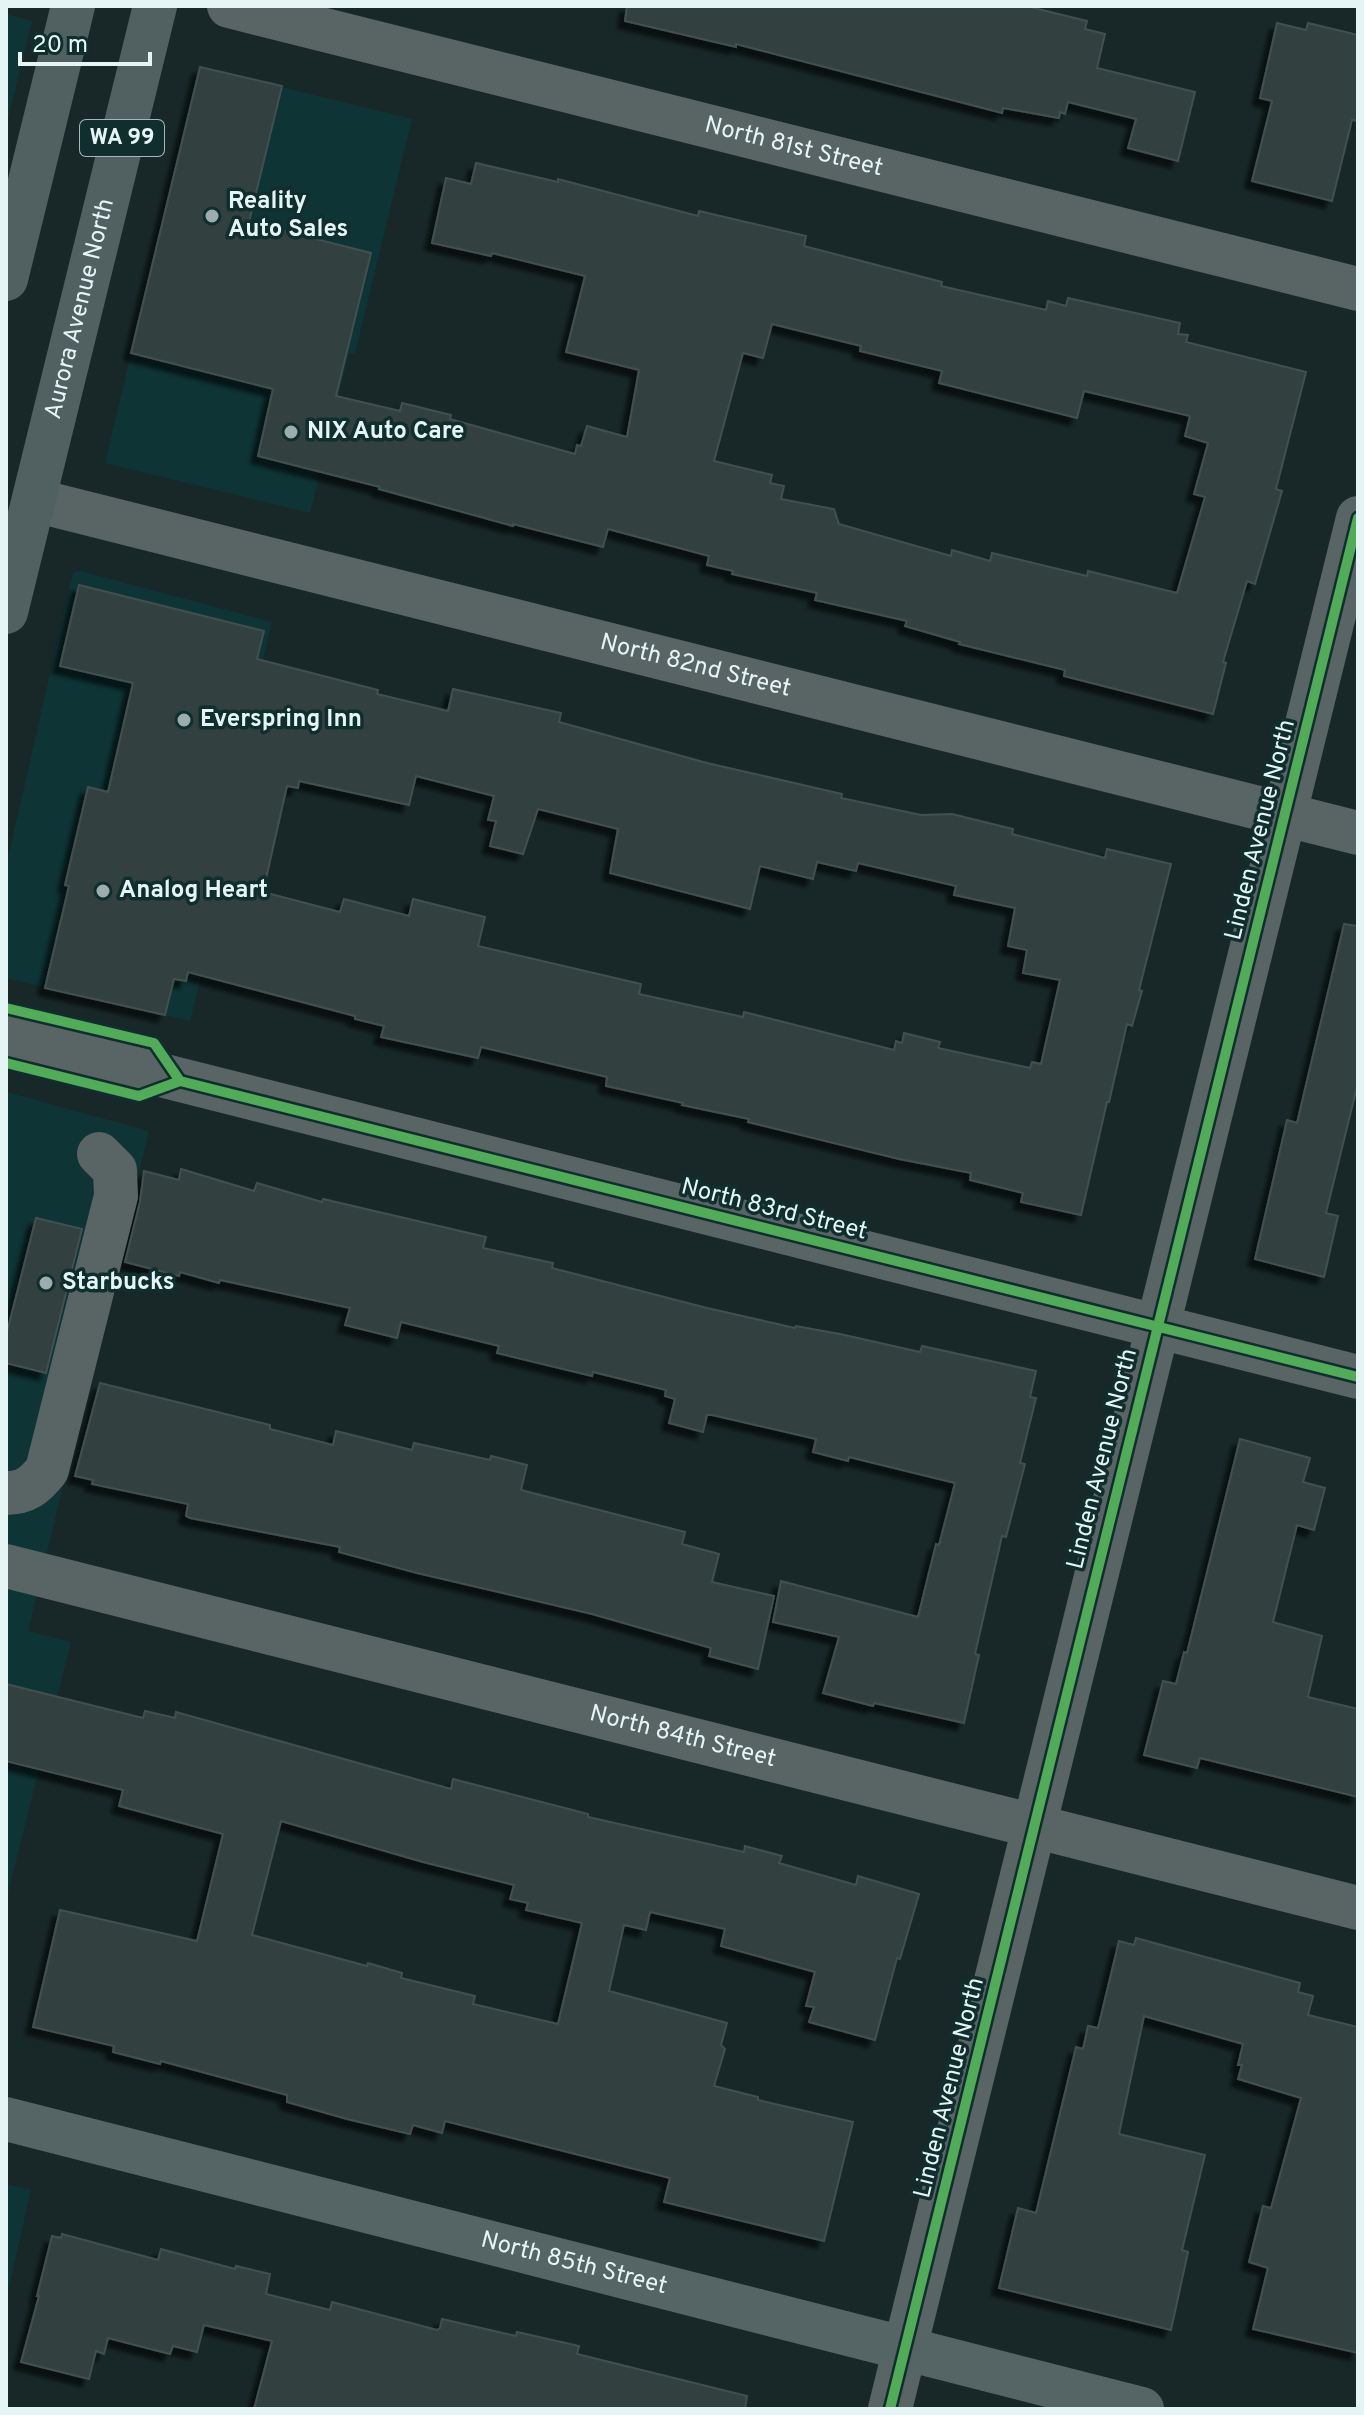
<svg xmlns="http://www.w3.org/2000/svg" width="1364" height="2415" viewBox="0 0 1364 2415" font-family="Overpass,sans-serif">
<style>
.built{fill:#0e3436}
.building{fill:#334040;stroke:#435050;stroke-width:2;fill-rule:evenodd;filter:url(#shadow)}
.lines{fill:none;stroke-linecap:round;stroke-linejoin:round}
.minor{stroke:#596464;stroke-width:44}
.major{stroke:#556464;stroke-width:44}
.highway{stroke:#516162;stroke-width:44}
.cycleway-casing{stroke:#112e2f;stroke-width:15}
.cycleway{stroke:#51ab58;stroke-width:10}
.poi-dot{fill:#9dadae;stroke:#112e2f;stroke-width:3}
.labels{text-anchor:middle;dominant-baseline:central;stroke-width:7;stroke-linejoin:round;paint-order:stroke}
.shield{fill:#112e2f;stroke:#a5b9ba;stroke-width:2}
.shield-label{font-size:22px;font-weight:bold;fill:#e5f5f6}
.street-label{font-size:24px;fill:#e5f5f6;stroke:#112e2f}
.poi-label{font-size:24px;font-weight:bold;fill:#e5f5f6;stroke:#112e2f;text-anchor:start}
</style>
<defs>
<filter id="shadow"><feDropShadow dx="-7" dy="7" stdDeviation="2" flood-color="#0009"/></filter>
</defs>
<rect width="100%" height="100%" fill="#182828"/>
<path class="built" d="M 6,14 L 32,21 L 6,127 Z
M 200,67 L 412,119 L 355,353 L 349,353 L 310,513 L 105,463 Z
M 80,571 L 272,622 L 205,901 L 205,961 L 190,1021 L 6,978 L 6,867 L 73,573 Z
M 6,1092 L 149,1131 L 28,1631 L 71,1642 L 6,1901 Z
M 6,2184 L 31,2190 L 6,2300 Z"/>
<path class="building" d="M 627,6 L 1026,6 L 1087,21 L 1085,29 L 1105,34 L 1097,68 L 1195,92 L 1178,161 L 1128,148 L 1136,119 L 1068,102 L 1065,114 L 1060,112 L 1059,118 L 1003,108 L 1002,113 L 736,44 L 736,47 L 625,21 Z
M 1277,23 L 1306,30 L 1308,23 L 1358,35 L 1358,121 L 1352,120 L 1332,201 L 1252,181 L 1272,101 L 1260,98 Z
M 200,67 L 282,86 L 249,222 L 371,253 L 336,396 L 400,411 L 402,403 L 451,415 L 450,419 L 575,454 L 577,445 L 581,446 L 587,426 L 627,437 L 639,370 L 566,352 L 585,276 L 492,253 L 491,256 L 432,243 L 446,178 L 471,184 L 476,163 L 558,182 L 558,179 L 698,216 L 699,211 L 806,236 L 804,246 L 942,282 L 941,286 L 1046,310 L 1048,301 L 1066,306 L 1068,298 L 1180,323 L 1178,334 L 1188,335 L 1186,342 L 1306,372 L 1276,489 L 1282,491 L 1255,584 L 1247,581 L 1223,662 L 1226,663 L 1213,714 L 1064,676 L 1065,670 L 959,644 L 960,642 L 905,626 L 907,621 L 815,600 L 817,593 L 732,574 L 733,571 L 707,565 L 709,556 L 608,529 L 603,547 L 513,524 L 513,526 L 379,489 L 380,487 L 258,456 L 273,389 L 131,353 ZM 772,324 L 861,346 L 860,351 L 942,371 L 939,383 L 1077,418 L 1084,391 L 1190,416 L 1185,436 L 1208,443 L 1194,494 L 1205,497 L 1177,593 L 1088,571 L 1087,576 L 992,553 L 990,561 L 952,550 L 951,556 L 839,524 L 834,509 L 781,499 L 784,486 L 770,483 L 772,475 L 714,461 L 743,353 L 763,358 Z
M 79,585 L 264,631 L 257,659 L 378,690 L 377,694 L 448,711 L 453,689 L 561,713 L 559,722 L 707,763 L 842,794 L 841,798 L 921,815 L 952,814 L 1013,829 L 1012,834 L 1105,858 L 1107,849 L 1171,864 L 1139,990 L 1142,991 L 1132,1026 L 1127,1024 L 1109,1102 L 1107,1102 L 1081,1215 L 1021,1202 L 1023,1193 L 970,1180 L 971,1173 L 899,1159 L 748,1122 L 749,1119 L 682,1105 L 683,1103 L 606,1086 L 607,1077 L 481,1047 L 478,1058 L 381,1037 L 384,1026 L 355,1019 L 355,1016 L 188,972 L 186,981 L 174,979 L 165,1015 L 45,988 L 69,886 L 65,885 L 88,787 L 108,792 L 133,683 L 60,666 ZM 416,776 L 494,796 L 488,820 L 496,821 L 490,846 L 523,854 L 538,809 L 618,829 L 610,873 L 750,909 L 760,866 L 813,879 L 817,862 L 856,871 L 858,863 L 956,886 L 954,895 L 1015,908 L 1008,946 L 1027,950 L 1023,973 L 1060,980 L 1041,1064 L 1032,1062 L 1030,1068 L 938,1048 L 940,1042 L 904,1033 L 902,1043 L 896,1041 L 894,1050 L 744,1012 L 743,1017 L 639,994 L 641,984 L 478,946 L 485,917 L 413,899 L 409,916 L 344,899 L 340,912 L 263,892 L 287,786 L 298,788 L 299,781 L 409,805 Z
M 1344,924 L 1358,926 L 1358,1083 L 1326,1213 L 1338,1216 L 1324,1277 L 1255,1259 L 1287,1120 L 1297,1123 Z
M 181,1169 L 254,1191 L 257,1183 L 322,1202 L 323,1199 L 486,1237 L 483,1248 L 553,1263 L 552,1268 L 707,1308 L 795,1328 L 796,1326 L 840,1334 L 920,1352 L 922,1346 L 1036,1371 L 1030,1397 L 1036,1398 L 1020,1463 L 1025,1464 L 1006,1537 L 1002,1536 L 975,1654 L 979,1655 L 964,1723 L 874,1703 L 873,1706 L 823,1693 L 839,1637 L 773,1622 L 781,1581 L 918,1617 L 936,1544 L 939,1545 L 955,1483 L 849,1457 L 848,1461 L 813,1452 L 816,1439 L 712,1415 L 707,1415 L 703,1432 L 669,1423 L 675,1399 L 665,1396 L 666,1390 L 593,1372 L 592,1376 L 497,1353 L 499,1346 L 401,1322 L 397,1338 L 345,1325 L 350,1308 L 220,1280 L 219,1283 L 180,1272 L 179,1276 L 125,1262 L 140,1202 L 144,1171 L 179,1180 Z
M 36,1218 L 82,1229 L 46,1373 L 6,1363 L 6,1336 Z
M 100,1383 L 270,1425 L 270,1429 L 333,1445 L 336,1431 L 412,1450 L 414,1443 L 490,1460 L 491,1456 L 527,1465 L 521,1490 L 685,1532 L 682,1544 L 719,1554 L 712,1582 L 774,1596 L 758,1669 L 709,1656 L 711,1648 L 592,1614 L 417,1573 L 339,1552 L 340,1547 L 190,1518 L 186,1516 L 188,1504 L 92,1484 L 93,1480 L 75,1476 Z
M 1240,1439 L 1310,1458 L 1303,1482 L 1325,1488 L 1314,1530 L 1297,1525 L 1273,1622 L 1322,1636 L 1308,1697 L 1358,1709 L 1358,1797 L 1200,1758 L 1197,1768 L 1144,1755 L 1163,1681 L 1176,1684 L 1184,1652 L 1187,1653 Z
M 6,1684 L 143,1718 L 145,1711 L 175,1718 L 176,1712 L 451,1789 L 453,1779 L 588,1814 L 588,1817 L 744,1852 L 745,1846 L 782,1856 L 779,1863 L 856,1885 L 858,1876 L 919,1894 L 900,1959 L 897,1958 L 875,2040 L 809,2022 L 814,2007 L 806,2006 L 815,1972 L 721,1946 L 725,1929 L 650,1912 L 646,1930 L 624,1925 L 609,1991 L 727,2023 L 721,2045 L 725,2049 L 714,2086 L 758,2097 L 758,2100 L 853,2122 L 824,2241 L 664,2202 L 670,2178 L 445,2121 L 442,2133 L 413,2125 L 410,2134 L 347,2119 L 287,2102 L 287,2095 L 161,2061 L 160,2064 L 113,2052 L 114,2046 L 33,2027 L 60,1910 L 197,1941 L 223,1834 L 119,1806 L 123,1790 L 6,1761 ZM 281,1821 L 423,1862 L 514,1885 L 510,1899 L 528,1903 L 526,1910 L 582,1923 L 558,2024 L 473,2004 L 475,1996 L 401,1978 L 402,1973 L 368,1963 L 367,1966 L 252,1935 Z
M 1136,1938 L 1300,1983 L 1298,1992 L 1313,1996 L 1308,2015 L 1358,2027 L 1358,2353 L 1253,2329 L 1268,2268 L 1249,2262 L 1263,2206 L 1271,2208 L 1301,2098 L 1238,2079 L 1242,2065 L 1238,2065 L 1243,2044 L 1144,2016 L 1119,2134 L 1205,2155 L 1182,2250 L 1188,2252 L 1171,2330 L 999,2288 L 1018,2208 L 1036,2213 L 1076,2047 L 1083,2049 L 1088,2026 L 1098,2028 L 1119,1941 L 1134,1945 Z
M 62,2234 L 158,2260 L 161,2249 L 235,2269 L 236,2266 L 270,2274 L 266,2294 L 330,2310 L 332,2302 L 437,2330 L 440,2328 L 442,2319 L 516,2336 L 517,2332 L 579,2346 L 577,2354 L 747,2396 L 745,2409 L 254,2409 L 272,2341 L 204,2325 L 197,2352 L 173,2346 L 170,2354 L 108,2338 L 104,2354 L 96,2351 L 89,2379 L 21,2362 L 39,2296 L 37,2296 L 52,2236 L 61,2238 Z"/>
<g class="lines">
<g class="minor">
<path id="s1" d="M 229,6 L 1358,289"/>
<path id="s2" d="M 34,500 L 1358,833"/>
<path d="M 6,1036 L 1358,1377"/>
<path d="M 6,1493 C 26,1493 35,1485 47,1470 L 116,1196 L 115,1170 L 99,1154"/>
<path id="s3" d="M 6,1566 L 1358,1908"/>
<path d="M 890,2409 L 1358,518"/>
</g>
<path class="major" id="s4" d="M 6,2119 L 1142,2409"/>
<g class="highway">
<path d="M 6,279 L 73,6"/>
<path id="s5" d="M 6,612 L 155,6"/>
</g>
<g class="cycleway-casing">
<path id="cycleway" d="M 6,1008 L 154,1043 L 180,1081
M 6,1063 L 139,1096 L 180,1081
M 180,1081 L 1358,1377
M 890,2409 L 1358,518"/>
</g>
<use href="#cycleway" class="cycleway"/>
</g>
<g class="poi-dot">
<circle cx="212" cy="216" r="8"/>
<circle cx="291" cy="432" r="8"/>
<circle cx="184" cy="720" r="8"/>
<circle cx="103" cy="891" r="8"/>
<circle cx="46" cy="1283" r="8"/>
</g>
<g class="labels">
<rect class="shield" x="80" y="120" width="84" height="36" rx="6"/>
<g class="shield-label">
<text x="122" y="138">WA 99</text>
</g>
<g class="street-label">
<text stroke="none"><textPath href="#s1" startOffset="582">North 81st Street</textPath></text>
<text stroke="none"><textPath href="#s5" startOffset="312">Aurora Avenue North</textPath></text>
<text stroke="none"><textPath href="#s2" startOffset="682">North 82nd Street</textPath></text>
<text transform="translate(1261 830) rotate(-76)">Linden Avenue North</text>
<text transform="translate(774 1210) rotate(14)">North 83rd Street</text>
<text transform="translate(1103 1459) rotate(-76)">Linden Avenue North</text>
<text stroke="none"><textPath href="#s3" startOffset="698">North 84th Street</textPath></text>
<text transform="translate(950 2088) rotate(-76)">Linden Avenue North</text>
<text stroke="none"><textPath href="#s4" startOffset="586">North 85th Street</textPath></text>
</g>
<g class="poi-label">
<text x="228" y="202">Reality<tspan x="228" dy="28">Auto Sales</tspan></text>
<text x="307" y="432">NIX Auto Care</text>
<text x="200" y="720">Everspring Inn</text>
<text x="119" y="891">Analog Heart</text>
<text x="62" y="1283">Starbucks</text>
</g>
</g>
<rect width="1364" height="2415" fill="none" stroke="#e5f5f6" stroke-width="16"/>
<path d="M20 52v12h130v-12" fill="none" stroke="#e5f5f6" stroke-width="4"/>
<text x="32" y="52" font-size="24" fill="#e5f5f6" stroke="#112e2f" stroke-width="6" paint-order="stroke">20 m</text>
</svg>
